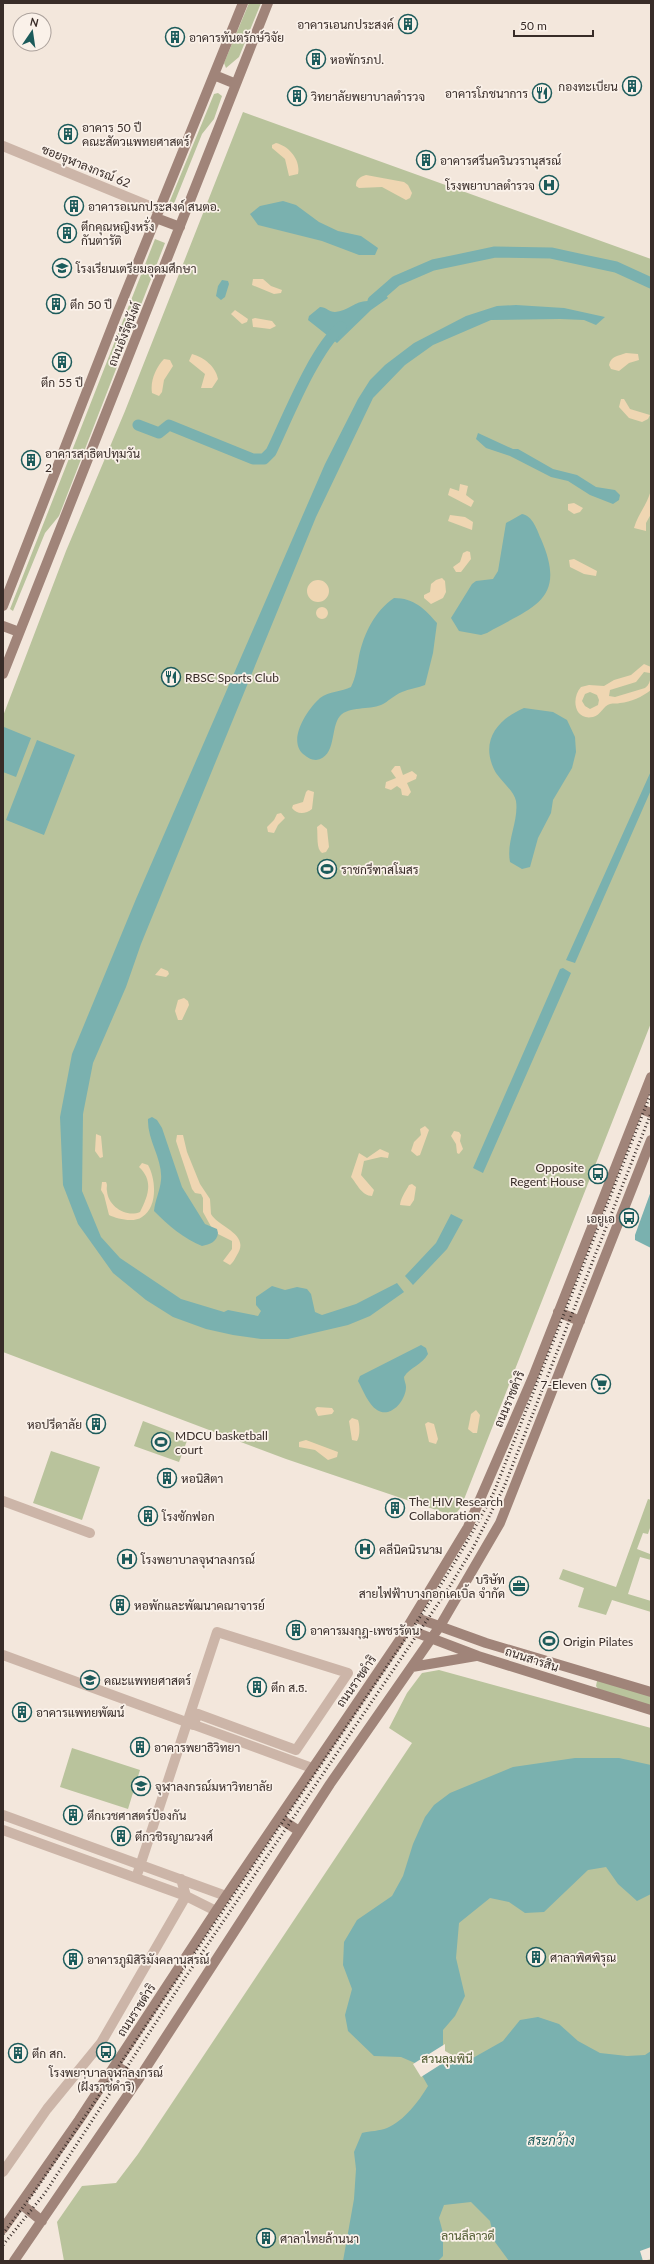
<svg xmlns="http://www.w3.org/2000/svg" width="654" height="2264" viewBox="0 0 654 2264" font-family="Lato,Sarabun,sans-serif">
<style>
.green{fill:#b9c39c}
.sand{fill:#efd6b2;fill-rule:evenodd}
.water{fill:#7ab1af}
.pier{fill:#f3e7dc}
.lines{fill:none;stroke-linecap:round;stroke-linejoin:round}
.canal{stroke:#7ab1af;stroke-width:11}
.street{stroke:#ccb5a8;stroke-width:10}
.secondary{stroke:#a08479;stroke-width:10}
.rail{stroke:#382c28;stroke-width:3;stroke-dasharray:1 3;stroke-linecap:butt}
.labels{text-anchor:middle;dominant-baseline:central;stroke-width:3.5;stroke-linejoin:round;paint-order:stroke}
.poi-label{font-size:12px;fill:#382c28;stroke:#faf1e9;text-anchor:start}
.street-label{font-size:12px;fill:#382c28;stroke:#faf1e9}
.park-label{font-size:12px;fill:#4b572b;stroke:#faf1e9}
.water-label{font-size:13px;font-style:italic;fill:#1c5b5b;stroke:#faf1e9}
</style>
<rect width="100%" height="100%" fill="#f3e7dc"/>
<path class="green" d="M 249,3 L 261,3 L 239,57 L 226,68 L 224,63 Z
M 218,93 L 222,96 L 214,119 L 202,134 L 171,211 L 168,211 L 167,208 L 214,94 Z
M 243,112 L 651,259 L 651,1023 L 461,1507 L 454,1516 L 286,1459 L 3,1352 L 3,716 L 66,551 L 125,411 Z
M 155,239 L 165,243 L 59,516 L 45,533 L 13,611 L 10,609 Z
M 143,1421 L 188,1438 L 179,1462 L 134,1446 Z
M 51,1451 L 100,1467 L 82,1520 L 33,1503 Z
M 648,1499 L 651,1500 L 651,1525 L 648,1534 L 643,1533 L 637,1549 L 650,1554 L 651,1552 L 651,1560 L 640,1557 L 628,1594 L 651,1601 L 651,1612 L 612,1600 L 606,1615 L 578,1607 L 584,1588 L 559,1579 L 563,1569 L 616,1587 Z
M 439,1670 L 651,1728 L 651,2261 L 64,2261 L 57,2222 L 82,2186 L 116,2183 L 138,2154 L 412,1743 L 389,1728 L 407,1693 L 422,1673 Z
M 597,1681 L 602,1681 L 651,1695 L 651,1706 L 598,1689 L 596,1686 Z
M 72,1748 L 140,1770 L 128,1809 L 60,1787 Z"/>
<path class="sand" d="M 276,143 C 289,146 301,160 298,174 L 289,176 L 285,159 L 272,148 L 272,145 Z
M 366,175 L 404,182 L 408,185 L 412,193 L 410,198 L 406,200 L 382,187 L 359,188 L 356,186 C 356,179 360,177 366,175 Z
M 253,279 L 263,279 L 271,286 L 282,290 L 281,293 L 274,294 L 252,285 Z
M 235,310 L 248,319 L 247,322 L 242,324 L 231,314 Z
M 255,318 L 272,321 L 276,326 L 270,329 L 253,327 L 252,319 Z
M 626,353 L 638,354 L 639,360 L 629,363 L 619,371 L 611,369 L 609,365 C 611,356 618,356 626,353 Z
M 192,354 C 204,357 216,367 218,379 L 212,388 L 201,388 L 205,374 L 189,361 Z
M 164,359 L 170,360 L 173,366 L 164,380 L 162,392 L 159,396 L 152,393 C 150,381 156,367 164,359 Z
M 621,399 L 624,399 L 630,409 L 650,415 L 648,419 L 642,422 L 629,418 L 619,407 Z
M 460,484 L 468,486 L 466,495 L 474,501 L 471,507 L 448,495 L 450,488 L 459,491 Z
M 651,490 L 651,514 L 646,523 L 646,531 L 634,528 C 638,514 647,505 651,490 Z
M 574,503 L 583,508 L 580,512 L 574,514 L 568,510 L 568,504 Z
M 450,515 L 465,517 L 473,522 L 472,530 L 448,521 Z
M 467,551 L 470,552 L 471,559 L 461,572 L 456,572 L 453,567 L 460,562 L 463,553 Z
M 574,559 L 597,571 L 596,576 L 584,574 L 570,567 L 569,560 Z
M 442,578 L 445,581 L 446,592 L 443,598 L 431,604 L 424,598 L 424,595 L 430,592 L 431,584 L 436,580 Z
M307 591a11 11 0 1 1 22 0a11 11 0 1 1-22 0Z
M316 613a6 6 0 1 1 12 0a6 6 0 1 1-12 0Z
M 644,664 L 651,667 L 651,690 C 642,697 631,702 620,703 C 617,704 613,703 610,704 C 603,706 601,715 593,717 C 574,721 571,698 581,687 L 589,685 L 604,686 L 614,680 L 631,675 ZM 644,672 L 650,673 C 651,679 650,684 645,688 L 615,697 L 609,696 L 610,690 L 636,682 ZM 590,692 L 597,695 L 599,700 L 598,705 L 590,709 L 585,706 L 582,701 L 585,694 Z
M 395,766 L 400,766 L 403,775 L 412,771 L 417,775 L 416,779 L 407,783 L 411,792 L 408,796 L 402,795 L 401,789 L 397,786 L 391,790 L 385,788 L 386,782 L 396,778 L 391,771 Z
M 308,790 L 314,792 L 312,809 C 306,814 297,815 292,808 L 293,805 L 303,802 L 306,792 Z
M 281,813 L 285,818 L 278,825 L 274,833 L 268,832 L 267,827 L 274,820 L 277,814 Z
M 321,824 L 327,829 L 329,847 L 326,852 L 322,853 C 316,849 318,835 317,827 Z
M 161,968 L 168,971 L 169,974 L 166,977 L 155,975 Z
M 184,998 L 188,1001 L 189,1005 L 182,1020 L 178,1020 L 175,1011 L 178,1000 Z
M 425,1126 L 429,1130 L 420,1155 L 417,1156 L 411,1151 L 414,1142 L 421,1135 L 420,1129 Z
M 454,1131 L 459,1132 L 461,1135 L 460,1141 L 463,1149 L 459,1154 L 457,1153 L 456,1144 L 451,1136 Z
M 96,1134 L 101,1136 L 103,1157 L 100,1158 L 95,1151 Z
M 177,1135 L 183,1135 L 187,1152 L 200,1184 L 210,1199 L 211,1214 C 218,1227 251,1234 237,1255 C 235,1258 234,1262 230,1265 L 223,1261 L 232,1249 L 232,1241 L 214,1232 L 203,1212 L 203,1198 L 201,1194 L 195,1193 L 192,1189 L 176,1141 Z
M 380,1149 L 389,1153 L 388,1158 L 381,1157 L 364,1161 L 361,1175 L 374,1190 L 372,1196 C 362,1196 357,1184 351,1177 L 359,1153 L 367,1158 Z
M 142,1163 L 148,1165 C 156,1179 158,1207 142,1217 C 134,1223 117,1219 109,1215 L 104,1195 L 101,1190 L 102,1182 L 106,1182 C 108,1186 106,1187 107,1191 C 108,1206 126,1218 140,1212 C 148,1196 154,1181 139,1167 Z
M 412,1184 L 416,1187 L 414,1200 L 410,1206 L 400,1205 C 401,1197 406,1191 409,1185 Z
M 317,1407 L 332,1408 L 334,1411 L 332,1414 L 318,1416 L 315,1409 Z
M 476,1410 L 480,1415 L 477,1433 L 473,1433 L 468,1429 L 471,1414 Z
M 352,1418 L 358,1420 C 360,1425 360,1437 357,1441 L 352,1440 L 349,1421 Z
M 428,1422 L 434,1424 L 438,1439 L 436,1444 L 429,1442 L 425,1424 Z
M 306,1440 L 338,1452 L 337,1457 L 328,1460 L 315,1450 L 299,1447 L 299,1442 Z"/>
<path class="water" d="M 283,201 L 296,205 L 319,222 L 338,231 L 361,236 L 378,248 L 375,255 L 359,255 L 322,241 L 258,225 L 250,214 L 260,206 Z
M 222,280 L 228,281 L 229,284 L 225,297 L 221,300 L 216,296 L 218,286 Z
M 382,290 L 388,298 L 371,310 L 337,343 L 308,320 L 309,316 L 320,307 C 326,307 329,312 335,312 C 348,311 356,300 369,301 Z
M 516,305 L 564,308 L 605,317 L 596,325 L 584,320 L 560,319 L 491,320 L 433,345 L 405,365 L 373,398 L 316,517 L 141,944 L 126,987 L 93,1063 L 83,1114 L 82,1191 L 101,1237 L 120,1258 L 181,1299 L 224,1312 L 228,1310 L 258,1316 L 261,1311 L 256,1305 L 256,1297 L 272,1286 L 285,1290 L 297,1287 L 307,1289 L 311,1294 L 315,1312 L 322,1315 L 356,1304 L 397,1283 L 404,1292 L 370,1316 L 348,1325 L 288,1339 L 261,1339 L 233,1335 L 206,1329 L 173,1317 L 146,1300 L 113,1273 L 78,1224 L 63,1185 L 60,1117 L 72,1054 L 136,899 L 325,464 L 358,399 L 370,380 L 385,365 L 414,343 L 466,316 L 497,306 Z
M 478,433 L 513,449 L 518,449 L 553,469 L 577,475 L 596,487 L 615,490 L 620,495 L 619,500 L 613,504 L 590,495 L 568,481 L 551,477 L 510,456 L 486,448 L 476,439 Z
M 522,514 C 533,516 537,530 541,539 C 568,601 532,607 487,633 L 481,635 L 459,631 L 451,618 L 472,584 L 476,581 L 493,579 L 498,571 L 506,523 Z
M 394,598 C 414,598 425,609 437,623 L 433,653 L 425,685 C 417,688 409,689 402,692 C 394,695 388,702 381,705 C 369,710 349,706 340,716 C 330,727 337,757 316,760 C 311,760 307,757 303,754 C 287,739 308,709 320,698 C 329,691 342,692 351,687 C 356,677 357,667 359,656 C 364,633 375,611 394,598 Z
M 524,708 L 553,712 L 567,720 L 575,737 L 576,752 L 572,768 L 553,800 L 551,813 L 538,838 L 530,867 L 522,869 L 510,862 C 506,841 519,821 516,801 C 514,791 502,782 496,773 C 479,743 496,720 524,708 Z
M 4,727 L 31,738 L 16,777 L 3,772 Z
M 37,740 L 75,755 L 44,835 L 6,820 Z
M 651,771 L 651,790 L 575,963 L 566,960 Z
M 563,968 L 571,973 L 483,1173 L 473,1168 L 560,969 Z
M 152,1117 L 157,1120 L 162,1128 L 182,1187 L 205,1224 L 217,1229 L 218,1233 C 217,1242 210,1244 202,1246 C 184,1239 168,1225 154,1211 C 155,1200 160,1191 161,1180 C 163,1159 147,1140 148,1119 Z
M 651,1191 L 651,1248 L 635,1240 L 635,1235 Z
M 451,1214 L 463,1220 L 447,1249 L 413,1285 L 405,1276 L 436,1243 Z
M 421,1345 L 426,1348 L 428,1354 C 422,1365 410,1367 404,1377 C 404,1380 406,1384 406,1387 C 406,1400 391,1419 377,1410 C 368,1404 363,1390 358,1381 L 360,1376 Z
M 575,1758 L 619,1758 L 651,1765 L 651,1894 L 637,1901 L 618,1884 L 606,1867 L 588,1870 L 544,1912 L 525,1913 L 509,1902 L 490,1898 L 459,1923 L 456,1958 L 465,1996 L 455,2016 L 443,2030 L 443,2052 L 464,2063 L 503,2041 L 520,2020 L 538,2017 L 559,2024 L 578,2041 L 600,2053 L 627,2056 L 645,2055 L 651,2051 L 651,2257 L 638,2261 L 509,2261 L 495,2242 L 490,2221 L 471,2202 L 444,2205 L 439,2218 L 443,2233 L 443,2256 L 438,2261 L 343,2261 L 354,2199 L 356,2169 L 354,2152 L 362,2133 C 370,2131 380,2131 387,2128 C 404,2121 419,2101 428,2086 L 415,2063 L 401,2057 L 374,2056 L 348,2031 L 345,2015 L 352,1989 L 343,1965 L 344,1942 L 357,1920 L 392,1896 L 403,1876 L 413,1844 L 425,1817 L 434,1805 L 450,1793 L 513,1767 Z"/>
<path class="pier" d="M 445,2044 L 445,2051 L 454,2056 L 421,2077 L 413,2064 Z
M 651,2247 L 651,2259 L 643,2261 L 640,2251 Z"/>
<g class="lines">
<path class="canal" d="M 373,301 L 396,281 L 433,265 L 495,252 L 551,253 L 616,267 L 651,283
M 138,425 L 159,433 L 169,425 L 253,459 L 264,459 L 271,452 C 287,419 314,350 341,327"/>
<path class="street" d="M 3,146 L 159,210
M 3,1501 L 90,1533
M 3,1655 L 312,1768
M 3,1815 L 226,1896
M 3,1830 L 186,1896 L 216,1911
M 136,1878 L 217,1632 L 348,1673 L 296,1750 L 198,1714 L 193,1725
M 3,2172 L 47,2109 L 101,2043 L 186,1896 L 181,1879"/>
<path class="secondary" d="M 214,75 L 236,84
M 156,218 L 180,227
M 3,606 L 117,314 L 243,3
M 3,626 L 19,632
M 3,674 L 268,3
M 639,1108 L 651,1113
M 558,1312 L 580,1321
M 414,1617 L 486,1643 L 651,1692
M 407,1629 L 478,1656 L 651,1710
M 412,1667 L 476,1656
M 279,1818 L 299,1831
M 115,2065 L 138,2080
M 21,2204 L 42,2221
M 3,2229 L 79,2120 L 216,1911 L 399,1641 L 468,1527 L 533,1377 L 651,1077
M 14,2261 L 138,2080 L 330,1784 L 440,1626 L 500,1523 L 651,1140"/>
<path class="rail" d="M 3,2234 L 35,2191 L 410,1632 C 440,1587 469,1541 494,1492 L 651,1093
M 3,2245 L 45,2193 L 183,1981 L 450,1586 L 473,1548 L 504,1487 L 651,1113"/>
</g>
<defs>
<g id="building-ring" transform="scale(1)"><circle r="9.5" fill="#faf1e9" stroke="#1c5b5b" stroke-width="1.5"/><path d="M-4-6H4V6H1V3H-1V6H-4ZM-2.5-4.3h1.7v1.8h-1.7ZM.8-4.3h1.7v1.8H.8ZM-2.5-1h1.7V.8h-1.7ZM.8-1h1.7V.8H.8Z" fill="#1c5b5b"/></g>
<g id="restaurant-ring" transform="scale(1)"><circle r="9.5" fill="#faf1e9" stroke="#1c5b5b" stroke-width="1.5"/><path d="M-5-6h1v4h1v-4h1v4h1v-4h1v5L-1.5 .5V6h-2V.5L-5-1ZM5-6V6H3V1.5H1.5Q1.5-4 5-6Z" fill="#1c5b5b"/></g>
<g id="hospital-ring" transform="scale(1)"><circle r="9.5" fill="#faf1e9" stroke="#1c5b5b" stroke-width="1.5"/><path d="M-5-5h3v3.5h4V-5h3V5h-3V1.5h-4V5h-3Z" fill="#1c5b5b"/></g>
<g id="school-ring" transform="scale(1)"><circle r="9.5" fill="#faf1e9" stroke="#1c5b5b" stroke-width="1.5"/><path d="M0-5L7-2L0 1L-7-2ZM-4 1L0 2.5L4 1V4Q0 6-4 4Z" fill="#1c5b5b"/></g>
<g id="stadium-ring" transform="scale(1)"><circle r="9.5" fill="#faf1e9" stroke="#1c5b5b" stroke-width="1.5"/><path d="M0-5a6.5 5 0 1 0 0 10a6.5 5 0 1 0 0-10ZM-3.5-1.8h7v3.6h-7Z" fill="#1c5b5b"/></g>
<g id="bus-ring" transform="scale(1)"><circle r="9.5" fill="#faf1e9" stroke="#1c5b5b" stroke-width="1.5"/><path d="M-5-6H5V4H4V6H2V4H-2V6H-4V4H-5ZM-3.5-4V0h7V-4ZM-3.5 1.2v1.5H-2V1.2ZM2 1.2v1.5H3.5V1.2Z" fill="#1c5b5b"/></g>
<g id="supermarket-ring" transform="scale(1)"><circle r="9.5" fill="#faf1e9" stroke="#1c5b5b" stroke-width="1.5"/><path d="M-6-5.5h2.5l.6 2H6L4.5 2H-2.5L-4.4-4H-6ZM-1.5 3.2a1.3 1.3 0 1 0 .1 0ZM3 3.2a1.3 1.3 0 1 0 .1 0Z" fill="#1c5b5b"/></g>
<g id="office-ring" transform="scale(1)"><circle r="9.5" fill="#faf1e9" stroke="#1c5b5b" stroke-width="1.5"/><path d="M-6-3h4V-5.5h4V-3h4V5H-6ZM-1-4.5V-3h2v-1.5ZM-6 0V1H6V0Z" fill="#1c5b5b"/></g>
<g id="university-ring" transform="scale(1)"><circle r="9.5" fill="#faf1e9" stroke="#1c5b5b" stroke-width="1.5"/><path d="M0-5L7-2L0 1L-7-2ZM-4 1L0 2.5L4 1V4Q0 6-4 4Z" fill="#1c5b5b"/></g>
</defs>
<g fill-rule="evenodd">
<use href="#building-ring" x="408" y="24"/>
<use href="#building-ring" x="175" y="37"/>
<use href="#building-ring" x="316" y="59"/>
<use href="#building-ring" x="632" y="86"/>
<use href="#restaurant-ring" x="542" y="93"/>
<use href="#building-ring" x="297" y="96"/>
<use href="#building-ring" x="68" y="134"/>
<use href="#building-ring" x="426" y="160"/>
<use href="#hospital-ring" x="549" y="185"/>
<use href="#building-ring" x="74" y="206"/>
<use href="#building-ring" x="67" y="233"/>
<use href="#school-ring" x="62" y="268"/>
<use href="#building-ring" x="56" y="304"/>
<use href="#building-ring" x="62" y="362"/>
<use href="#building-ring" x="31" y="460"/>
<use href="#restaurant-ring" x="171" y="677"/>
<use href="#stadium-ring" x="327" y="869"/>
<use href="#bus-ring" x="598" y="1174"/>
<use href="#bus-ring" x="629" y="1218"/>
<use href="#supermarket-ring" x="601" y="1384"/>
<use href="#building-ring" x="96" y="1424"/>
<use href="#stadium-ring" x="161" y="1442"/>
<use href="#building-ring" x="167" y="1478"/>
<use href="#building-ring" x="395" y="1508"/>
<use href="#building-ring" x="148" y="1516"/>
<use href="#hospital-ring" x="365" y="1549"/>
<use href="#hospital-ring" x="127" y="1559"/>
<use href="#office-ring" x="519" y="1586"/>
<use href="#building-ring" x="120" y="1605"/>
<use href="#building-ring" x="296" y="1630"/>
<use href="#stadium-ring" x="549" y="1641"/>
<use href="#university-ring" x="90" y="1680"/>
<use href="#building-ring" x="257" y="1687"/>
<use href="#building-ring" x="22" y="1712"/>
<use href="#building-ring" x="140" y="1747"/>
<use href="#university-ring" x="141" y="1786"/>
<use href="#building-ring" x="73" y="1815"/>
<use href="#building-ring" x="121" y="1836"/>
<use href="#building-ring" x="536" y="1957"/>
<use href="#building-ring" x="73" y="1959"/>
<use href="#bus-ring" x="106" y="2052"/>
<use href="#building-ring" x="18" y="2053"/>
<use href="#building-ring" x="266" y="2238"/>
</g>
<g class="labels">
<g class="poi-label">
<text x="394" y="24" text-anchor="end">อาคารเอนกประสงค์</text>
<text x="189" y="37">อาคารทันตรักษ์วิจัย</text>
<text x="330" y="59">หอพักรภป.</text>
<text x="618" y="86" text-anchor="end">กองทะเบียน</text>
<text x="528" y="93" text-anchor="end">อาคารโภชนาการ</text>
<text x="311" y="96">วิทยาลัยพยาบาลตำรวจ</text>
<text x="82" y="127">อาคาร 50 ปี<tspan x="82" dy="14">คณะสัตวแพทยศาสตร์</tspan></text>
<text x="440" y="160">อาคารศรีนครินวรานุสรณ์</text>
<text x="535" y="185" text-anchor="end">โรงพยาบาลตำรวจ</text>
<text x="88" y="206">อาคารอเนกประสงค์ สนตอ.</text>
<text x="81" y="226">ตึกคุณหญิงหรั่ง<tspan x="81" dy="14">กันตารัติ</tspan></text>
<text x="76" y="268">โรงเรียนเตรียมอุดมศึกษา</text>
<text x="70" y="304">ตึก 50 ปี</text>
<text x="62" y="382" text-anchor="middle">ตึก 55 ปี</text>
<text x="45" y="453">อาคารสาธิตปทุมวัน<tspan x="45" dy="14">2</tspan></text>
<text x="185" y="677">RBSC Sports Club</text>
<text x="341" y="869">ราชกรีฑาสโมสร</text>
<text x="584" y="1167" text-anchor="end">Opposite<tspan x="584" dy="14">Regent House</tspan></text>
<text x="615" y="1218" text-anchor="end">เอยูเอ</text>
<text x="587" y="1384" text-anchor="end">7-Eleven</text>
<text x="82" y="1424" text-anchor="end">หอปรีดาลัย</text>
<text x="175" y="1435">MDCU basketball<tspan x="175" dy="14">court</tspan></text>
<text x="181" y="1478">หอนิสิตา</text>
<text x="409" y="1501">The HIV Research<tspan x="409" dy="14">Collaboration</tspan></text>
<text x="162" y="1516">โรงซักฟอก</text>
<text x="379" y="1549">คลีนิคนิรนาม</text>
<text x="141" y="1559">โรงพยาบาลจุฬาลงกรณ์</text>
<text x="505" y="1579" text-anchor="end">บริษัท<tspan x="505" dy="14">สายไฟฟ้าบางกอกเคเบิ้ล จำกัด</tspan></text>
<text x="134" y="1605">หอพักและพัฒนาคณาจารย์</text>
<text x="310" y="1630">อาคารมงกุฎ-เพชรรัตน</text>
<text x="563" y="1641">Origin Pilates</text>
<text x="104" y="1680">คณะแพทยศาสตร์</text>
<text x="271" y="1687">ตึก ส.ธ.</text>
<text x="36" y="1712">อาคารแพทยพัฒน์</text>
<text x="154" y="1747">อาคารพยาธิวิทยา</text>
<text x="155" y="1786">จุฬาลงกรณ์มหาวิทยาลัย</text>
<text x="87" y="1815">ตึกเวชศาสตร์ป้องกัน</text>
<text x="135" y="1836">ตึกวชิรญาณวงศ์</text>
<text x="550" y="1957">ศาลาพิศพิรุณ</text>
<text x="87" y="1959">อาคารภูมิสิริมังคลานุสรณ์</text>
<text x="32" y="2053">ตึก สก.</text>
<text x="106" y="2072" text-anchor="middle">โรงพยาบาลจุฬาลงกรณ์<tspan x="106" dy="14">(ฝั่งราชดำริ)</tspan></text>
<text x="280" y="2238">ศาลาไทยล้านนา</text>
</g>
<g class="street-label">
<text transform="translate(86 166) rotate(22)">ซอยจุฬาลงกรณ์ 62</text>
<text transform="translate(124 334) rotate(-68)">ถนนอังรีดูนังต์</text>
<text transform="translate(509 1399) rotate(-67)">ถนนราชดำริ</text>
<text transform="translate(532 1659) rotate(18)">ถนนสารสิน</text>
<text transform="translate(356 1681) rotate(-55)">ถนนราชดำริ</text>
<text transform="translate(136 2010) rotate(-57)">ถนนราชดำริ</text>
</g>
<g class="park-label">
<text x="447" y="2058">สวนลุมพินี</text>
<text x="468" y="2235">ลานลีลาวดี</text>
</g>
<g class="water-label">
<text x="551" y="2140">สระกว้าง</text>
</g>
</g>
<rect width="654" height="2264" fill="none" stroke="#382c28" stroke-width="8"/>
<g transform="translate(32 32) rotate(13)"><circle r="19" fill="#faf1e9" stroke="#aca29c"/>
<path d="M0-3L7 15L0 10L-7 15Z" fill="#1c5b5b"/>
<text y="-6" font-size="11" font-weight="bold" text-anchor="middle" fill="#382c28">N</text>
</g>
<path d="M514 30v6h79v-6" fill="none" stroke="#382c28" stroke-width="2"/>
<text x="520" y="30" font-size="12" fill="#382c28" stroke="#faf1e9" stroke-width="3" paint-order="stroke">50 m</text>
</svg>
